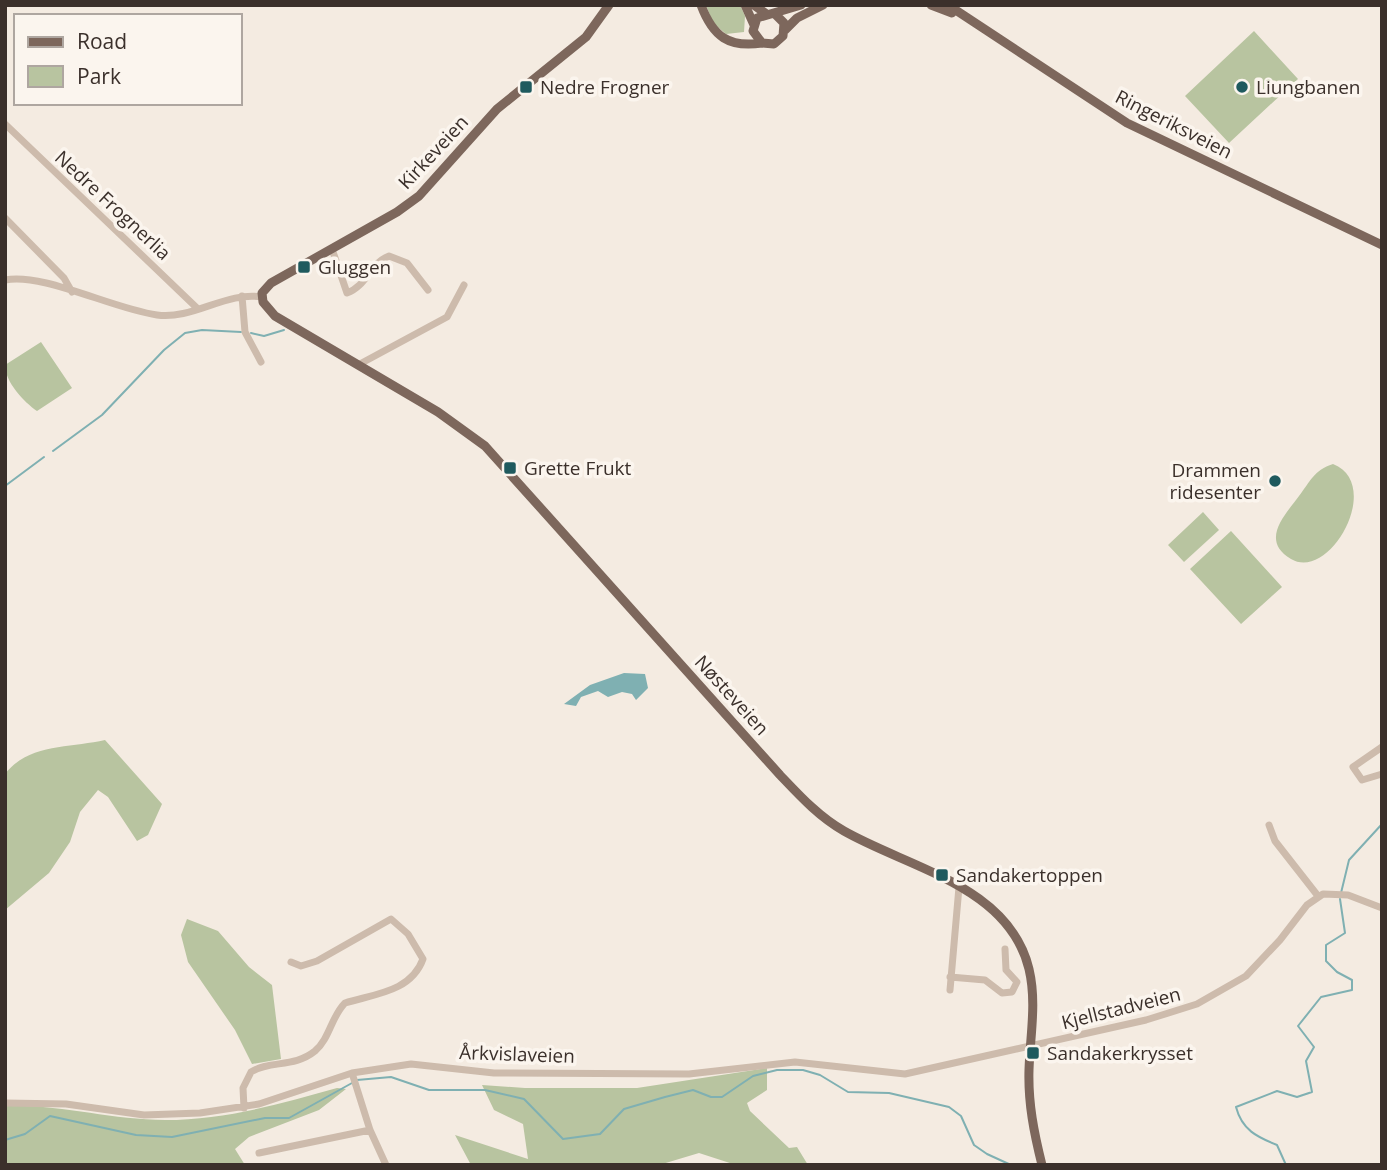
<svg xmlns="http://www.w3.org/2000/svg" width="1387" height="1170" viewBox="0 0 1387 1170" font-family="'Open Sans',sans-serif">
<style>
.green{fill:#b8c4a0}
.water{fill:#7fb0b2}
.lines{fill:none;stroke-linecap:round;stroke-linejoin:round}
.stream{stroke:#7fb0b2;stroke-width:2}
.minor{stroke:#cdbbac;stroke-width:7}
.major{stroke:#7d675c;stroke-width:9}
.poi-dot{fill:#1f5a5e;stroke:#fbf5ee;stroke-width:2.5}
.labels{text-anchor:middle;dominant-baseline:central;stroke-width:7;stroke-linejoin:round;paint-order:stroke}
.poi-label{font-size:19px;fill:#3b302b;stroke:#fbf5ee;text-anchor:start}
.street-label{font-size:19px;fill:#3b302b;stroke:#fbf5ee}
</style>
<rect width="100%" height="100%" fill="#f4ebe1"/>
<path class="green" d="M 706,5 L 740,5 L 745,16 L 744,32 L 726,34 L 713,23 Z
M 1254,31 L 1298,79 L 1229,143 L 1185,96 Z
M 41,342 L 72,388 L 37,411 C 24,402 5,382 5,365 Z
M 1333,464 C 1384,484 1330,582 1291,559 C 1259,540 1286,514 1299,496 C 1310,482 1314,470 1333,464 Z
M 1203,512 L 1219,530 L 1184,562 L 1168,545 Z
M 1231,531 L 1282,587 L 1241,624 L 1190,569 Z
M 105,740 L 162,804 L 148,835 L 137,841 L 108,797 L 98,790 L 80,812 L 70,842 L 49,873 L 5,910 L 5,774 C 29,743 71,748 105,740 Z
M 187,919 L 218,931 L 249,967 L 272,985 L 281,1059 L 252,1064 L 235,1030 L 188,962 L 181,935 Z
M 767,1068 L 767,1090 L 747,1103 L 750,1111 L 789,1148 L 797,1147 L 808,1165 L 736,1165 L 699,1153 L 659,1165 L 471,1165 L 455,1135 L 528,1159 L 523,1124 L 494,1110 L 482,1085 L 525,1088 L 637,1088 Z
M 337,1088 L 346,1089 L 319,1110 L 249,1137 L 235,1149 L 245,1165 L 5,1165 L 5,1106 C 60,1104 111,1120 165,1120 C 225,1120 280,1104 337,1088 Z"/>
<path class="water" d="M 624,673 L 645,674 L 648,688 L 636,700 L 632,694 L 622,692 L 608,697 L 598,691 L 581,697 L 576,706 L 564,704 L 590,685 Z"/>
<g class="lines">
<path class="stream" d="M 251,333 L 264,336 L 284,330
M 53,451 L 102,415 L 164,350 L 185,333 L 202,330 L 241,332
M 5,486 L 44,457
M 1341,893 L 1349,860 L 1382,824
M 357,1080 L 391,1077 L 429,1090 L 485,1090 L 524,1099 L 563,1139 L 600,1134 L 624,1109 L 665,1097 L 693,1090 L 711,1097 L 722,1097 L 753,1076 L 777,1070 L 803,1070 L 820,1075 L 848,1092 L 889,1093 L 949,1107 L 961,1116 L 974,1145 L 987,1154 L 1011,1165
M 5,1140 L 25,1134 L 50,1116 L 136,1135 L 172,1137 L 265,1118 L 289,1118 L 352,1083
M 1286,1165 L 1277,1145 C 1257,1137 1242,1130 1236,1107 L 1277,1091 L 1297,1097 L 1312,1092 L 1306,1061 L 1314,1047 L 1298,1026 L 1321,997 L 1352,990 L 1352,980 L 1337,972 L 1326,961 L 1326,945 L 1345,933 L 1340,899"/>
<path class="minor" d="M 5,124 L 198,309
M 5,218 L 64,278 L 72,292
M 332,249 L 347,293 C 367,286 370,263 389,256 L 407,263 L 428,290
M 5,280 C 42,272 113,309 157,315 C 193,320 226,291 262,297
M 242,296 L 245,332 L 261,362
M 358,365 L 447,317 L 464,285
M 1382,747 L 1353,767 L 1362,780 L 1382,774
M 1269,825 L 1275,841 L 1318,896
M 950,977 L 985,980 L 1002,993 L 1012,992 L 1017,982 L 1006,970 L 1005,949
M 950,990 L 959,887
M 352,1073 L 370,1130 L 386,1165
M 5,1103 L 66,1104 L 144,1115 L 200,1113 L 259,1104 L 352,1073 L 411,1064 L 494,1073 L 689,1074 L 795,1062 L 905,1074 L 1146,1020 L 1197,1004 L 1246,976 L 1280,940 L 1307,905 L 1323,894 L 1348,895 L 1382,908
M 244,1108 L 243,1088 L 251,1072 C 270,1060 294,1068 315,1051 C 330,1038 331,1017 345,1003 C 374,994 411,992 423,959 L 408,934 L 391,919 L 317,961 L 301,966 L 291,962
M 259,1153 L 370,1130"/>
<path class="major" d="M 609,5 L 586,37 L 497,109 L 419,196 L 397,212 L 271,283 L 262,293 L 263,302 L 275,316 L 438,412 L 485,446 L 780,775 C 799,795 819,817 844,831 C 909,868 1009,886 1029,969 C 1037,1003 1030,1036 1029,1070 C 1028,1103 1034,1133 1042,1165
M 701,5 C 713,37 729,48 762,43
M 745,5 L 754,25
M 754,5 L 765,13
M 931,5 L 952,13
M 948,5 L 1127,123 L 1382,245
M 775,14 L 784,23 L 783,36 L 774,44 L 762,43 L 753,31 L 757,18 L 801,5
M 785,30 L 797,18 L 823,5"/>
</g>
<g class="poi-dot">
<rect x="519" y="80" width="14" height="14" rx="3.5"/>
<circle cx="1242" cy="87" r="7"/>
<rect x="297" y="260" width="14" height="14" rx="3.5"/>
<rect x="503" y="461" width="14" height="14" rx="3.5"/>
<circle cx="1275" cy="481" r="7"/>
<rect x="935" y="868" width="14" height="14" rx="3.5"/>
<rect x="1026" y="1046" width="14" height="14" rx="3.5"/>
</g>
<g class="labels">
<g class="poi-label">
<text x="540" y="87">Nedre Frogner</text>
<text x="1256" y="87">Liungbanen</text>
<text x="318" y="267">Gluggen</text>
<text x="524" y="468">Grette Frukt</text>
<text x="1261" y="470" text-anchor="end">Drammen<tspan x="1261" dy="22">ridesenter</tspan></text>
<text x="956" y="875">Sandakertoppen</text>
<text x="1047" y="1053">Sandakerkrysset</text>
</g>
<g class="street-label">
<text transform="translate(1174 124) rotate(27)">Ringeriksveien</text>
<text transform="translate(433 152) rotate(-47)">Kirkeveien</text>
<text transform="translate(113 205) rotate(43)">Nedre Frognerlia</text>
<text transform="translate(732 695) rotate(48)">Nøsteveien</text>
<text transform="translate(1121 1008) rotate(-14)">Kjellstadveien</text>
<text transform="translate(517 1054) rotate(2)">Årkvislaveien</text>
</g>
</g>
<rect width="1387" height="1170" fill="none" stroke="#3b302b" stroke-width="14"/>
<rect x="14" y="14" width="228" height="91" fill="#fbf5ee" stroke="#aea6a0" stroke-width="2"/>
<rect x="28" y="37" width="35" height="10" fill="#7d675c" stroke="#aea6a0" stroke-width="2"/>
<text x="77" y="49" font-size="21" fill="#3b302b">Road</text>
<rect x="28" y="66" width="35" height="21" fill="#b8c4a0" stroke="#aea6a0" stroke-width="2"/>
<text x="77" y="84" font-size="21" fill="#3b302b">Park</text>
</svg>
